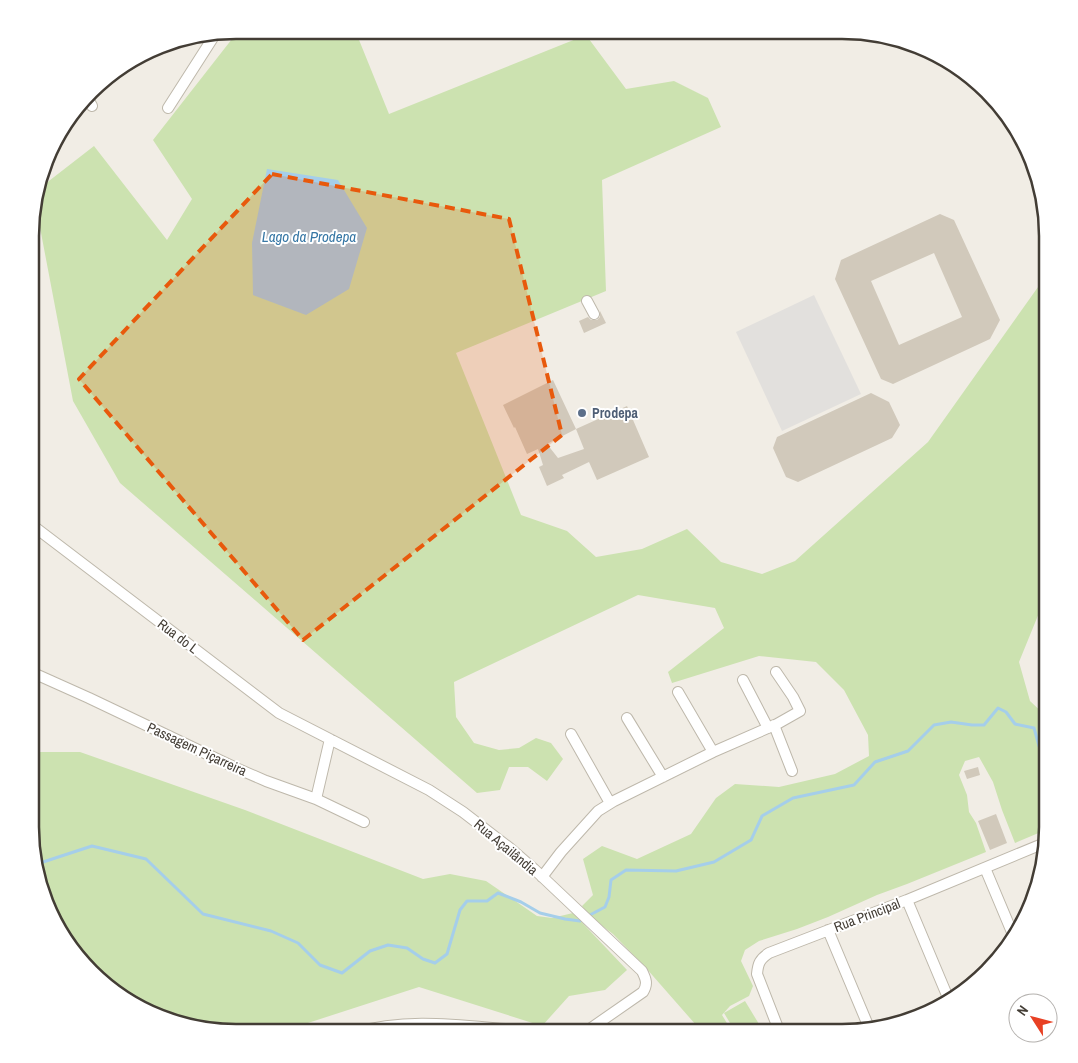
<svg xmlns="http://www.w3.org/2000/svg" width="1078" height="1063" viewBox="0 0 1078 1063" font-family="'Archivo Narrow',sans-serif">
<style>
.green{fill:#cce2b0}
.parking{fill:#e2e0dd}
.water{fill:#a5ceea}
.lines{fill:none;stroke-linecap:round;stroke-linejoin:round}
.stream{stroke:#a5ceea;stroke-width:3}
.building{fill:#d1c9bb;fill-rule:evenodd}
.minor-casing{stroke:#beb8ab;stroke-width:12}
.minor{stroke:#fff;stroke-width:10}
.marked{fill:#e8590c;fill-opacity:0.2;stroke:#e8590c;stroke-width:4;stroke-dasharray:10 6;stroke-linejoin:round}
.service-dot{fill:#5c6f8a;stroke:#fff;stroke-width:2}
.labels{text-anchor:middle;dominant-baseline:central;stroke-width:4;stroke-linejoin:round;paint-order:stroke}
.service-label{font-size:14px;font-weight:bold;fill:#4e5e75;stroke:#fff;text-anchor:start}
.street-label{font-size:14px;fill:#433d35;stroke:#fff}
.water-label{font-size:15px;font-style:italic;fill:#3777a5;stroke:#fff}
.rim{fill:none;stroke:#433d35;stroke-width:2.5}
</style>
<rect width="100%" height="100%" fill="#f1ede5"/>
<path class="green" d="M 239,30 L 355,30 L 389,114 L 586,35 L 626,89 L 674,81 L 708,98 L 721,127 L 602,180 L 606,291 L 456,353 L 521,515 L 567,531 L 596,557 L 642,549 L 687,529 L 721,562 L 762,574 L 795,561 L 928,442 L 1043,280 L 1048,278 L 1048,605 L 1039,613 L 1019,662 L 1030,701 L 1048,718 L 1048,829 L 1015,843 L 1002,810 L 993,782 L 979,757 L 965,761 L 959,775 L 967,795 L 969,812 L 976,823 L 986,852 L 907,884 L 877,895 L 828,917 L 797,929 L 759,941 L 745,950 L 741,961 L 753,986 L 749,996 L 730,1006 L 722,1015 L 733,1033 L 703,1033 L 646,968 L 613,934 L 589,916 L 582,906 L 593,895 L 583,859 L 602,846 L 637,859 L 691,834 L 716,798 L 735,784 L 779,787 L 835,774 L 869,756 L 868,735 L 844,690 L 816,662 L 759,656 L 672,683 L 668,672 L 724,628 L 715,608 L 638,595 L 454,682 L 456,717 L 474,743 L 499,750 L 519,748 L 536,738 L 551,743 L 563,759 L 547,781 L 528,767 L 509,767 L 500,790 L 477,793 L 120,483 L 73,401 L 34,196 L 36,191 L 94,146 L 167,240 L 192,199 L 153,140 Z
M 31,752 L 80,752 L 245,810 L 423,879 L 450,874 L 486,881 L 537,916 L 552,918 L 573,913 L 627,970 L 605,990 L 569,996 L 542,1026 L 419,987 L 277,1033 L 223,1033 L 133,1006 L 72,952 L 41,894 L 30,840 Z
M 745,1001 L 762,1029 L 757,1033 L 736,1033 L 724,1013 Z"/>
<path class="parking" d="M 814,295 L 861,394 L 782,431 L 736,332 Z"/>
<path class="water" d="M 267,169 L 338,180 L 367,228 L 349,289 L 306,315 L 253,295 L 252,243 Z"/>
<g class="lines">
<path class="stream" d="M 36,867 L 40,863 L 92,846 L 146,859 L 203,914 L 271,931 L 298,943 L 320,965 L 342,973 L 370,951 L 388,945 L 407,948 L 423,959 L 435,963 L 447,954 L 460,910 L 467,901 L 487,901 L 498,893 L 521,902 L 540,913 L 565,919 L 580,921 L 583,919
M 588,916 L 605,907 L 609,897 L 611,880 L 626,870 L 676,871 L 714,862 L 751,840 L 762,816 L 793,798 L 854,785 L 875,762 L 908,751 L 934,725 L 951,722 L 972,725 L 984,725 L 998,708 L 1006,712 L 1015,724 L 1034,728 L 1039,746 L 1048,752"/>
</g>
<path class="building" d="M 940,214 L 954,220 L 1000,320 L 990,339 L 893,384 L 881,379 L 835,279 L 841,260 ZM 934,253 L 962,317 L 899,345 L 871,281 Z
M 600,311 L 606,323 L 584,333 L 579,321 L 588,317 L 591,320 L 597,320 L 600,317 Z
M 553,380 L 576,429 L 627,406 L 649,457 L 597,480 L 589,462 L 562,475 L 564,478 L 547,486 L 539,467 L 543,465 L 538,449 L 527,454 L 515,427 L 514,428 L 503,405 ZM 576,429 L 584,449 L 558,458 L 547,444 Z
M 871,393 L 889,402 L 900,425 L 892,438 L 798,482 L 786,477 L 773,448 L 777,437 Z
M 978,767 L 980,775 L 967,779 L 964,771 Z
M 996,814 L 1007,843 L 990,850 L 978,821 Z"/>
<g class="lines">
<g class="minor-casing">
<path id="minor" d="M 87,97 L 92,106
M 168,108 L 216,33
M 587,301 L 594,314
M 32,525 L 279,713 L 429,790 L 463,812 L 511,849 L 534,869 L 642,971 C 646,979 648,984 643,992 L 584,1033
M 31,672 L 89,698 L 236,768 L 266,781 L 316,799 L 364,822
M 743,680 L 768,728
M 678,692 L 713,752
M 627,718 L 663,777
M 774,725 L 792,771
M 571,734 L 610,803
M 316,799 L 330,739
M 985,868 L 1014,937
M 542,877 L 561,852 L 598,811 L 614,801 L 713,752 L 777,724 L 800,711 L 793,697 L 776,672
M 907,900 L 949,1000
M 828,930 L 870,1030
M 354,1033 C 409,1017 462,1026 518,1030 L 525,1033
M 780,1033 L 757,974 C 758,963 760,959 769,953 L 907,900 L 1047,842"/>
</g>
<use href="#minor" class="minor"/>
</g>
<path class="marked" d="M 272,174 L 509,219 L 562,435 L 303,640 L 79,379 Z"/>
<circle class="service-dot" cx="582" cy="413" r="5"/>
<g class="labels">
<g class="service-label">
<text x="592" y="413">Prodepa</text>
</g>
<g class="street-label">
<text transform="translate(178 636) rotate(37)">Rua do L</text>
<text transform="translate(197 749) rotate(25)">Passagem Piçarreira</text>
<text transform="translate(506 847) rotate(40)">Rua Açailândia</text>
<text transform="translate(867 915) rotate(-21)">Rua Principal</text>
</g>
<g class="water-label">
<text x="309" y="236">Lago da Prodepa</text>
</g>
</g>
<path d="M0 0H1078V1063H0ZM236 39H842A197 197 0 0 1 1039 236V827A197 197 0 0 1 842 1024H236A197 197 0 0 1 39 827V236A197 197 0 0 1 236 39Z" fill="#fff" fill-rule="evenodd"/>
<path class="rim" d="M236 39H842A197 197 0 0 1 1039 236V827A197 197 0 0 1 842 1024H236A197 197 0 0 1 39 827V236A197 197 0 0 1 236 39Z"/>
<g transform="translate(1033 1018) rotate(306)"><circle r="24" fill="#ffffff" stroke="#b4b1ae"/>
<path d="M0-4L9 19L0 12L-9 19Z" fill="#e84124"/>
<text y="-8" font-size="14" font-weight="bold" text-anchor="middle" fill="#433d35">N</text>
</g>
</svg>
